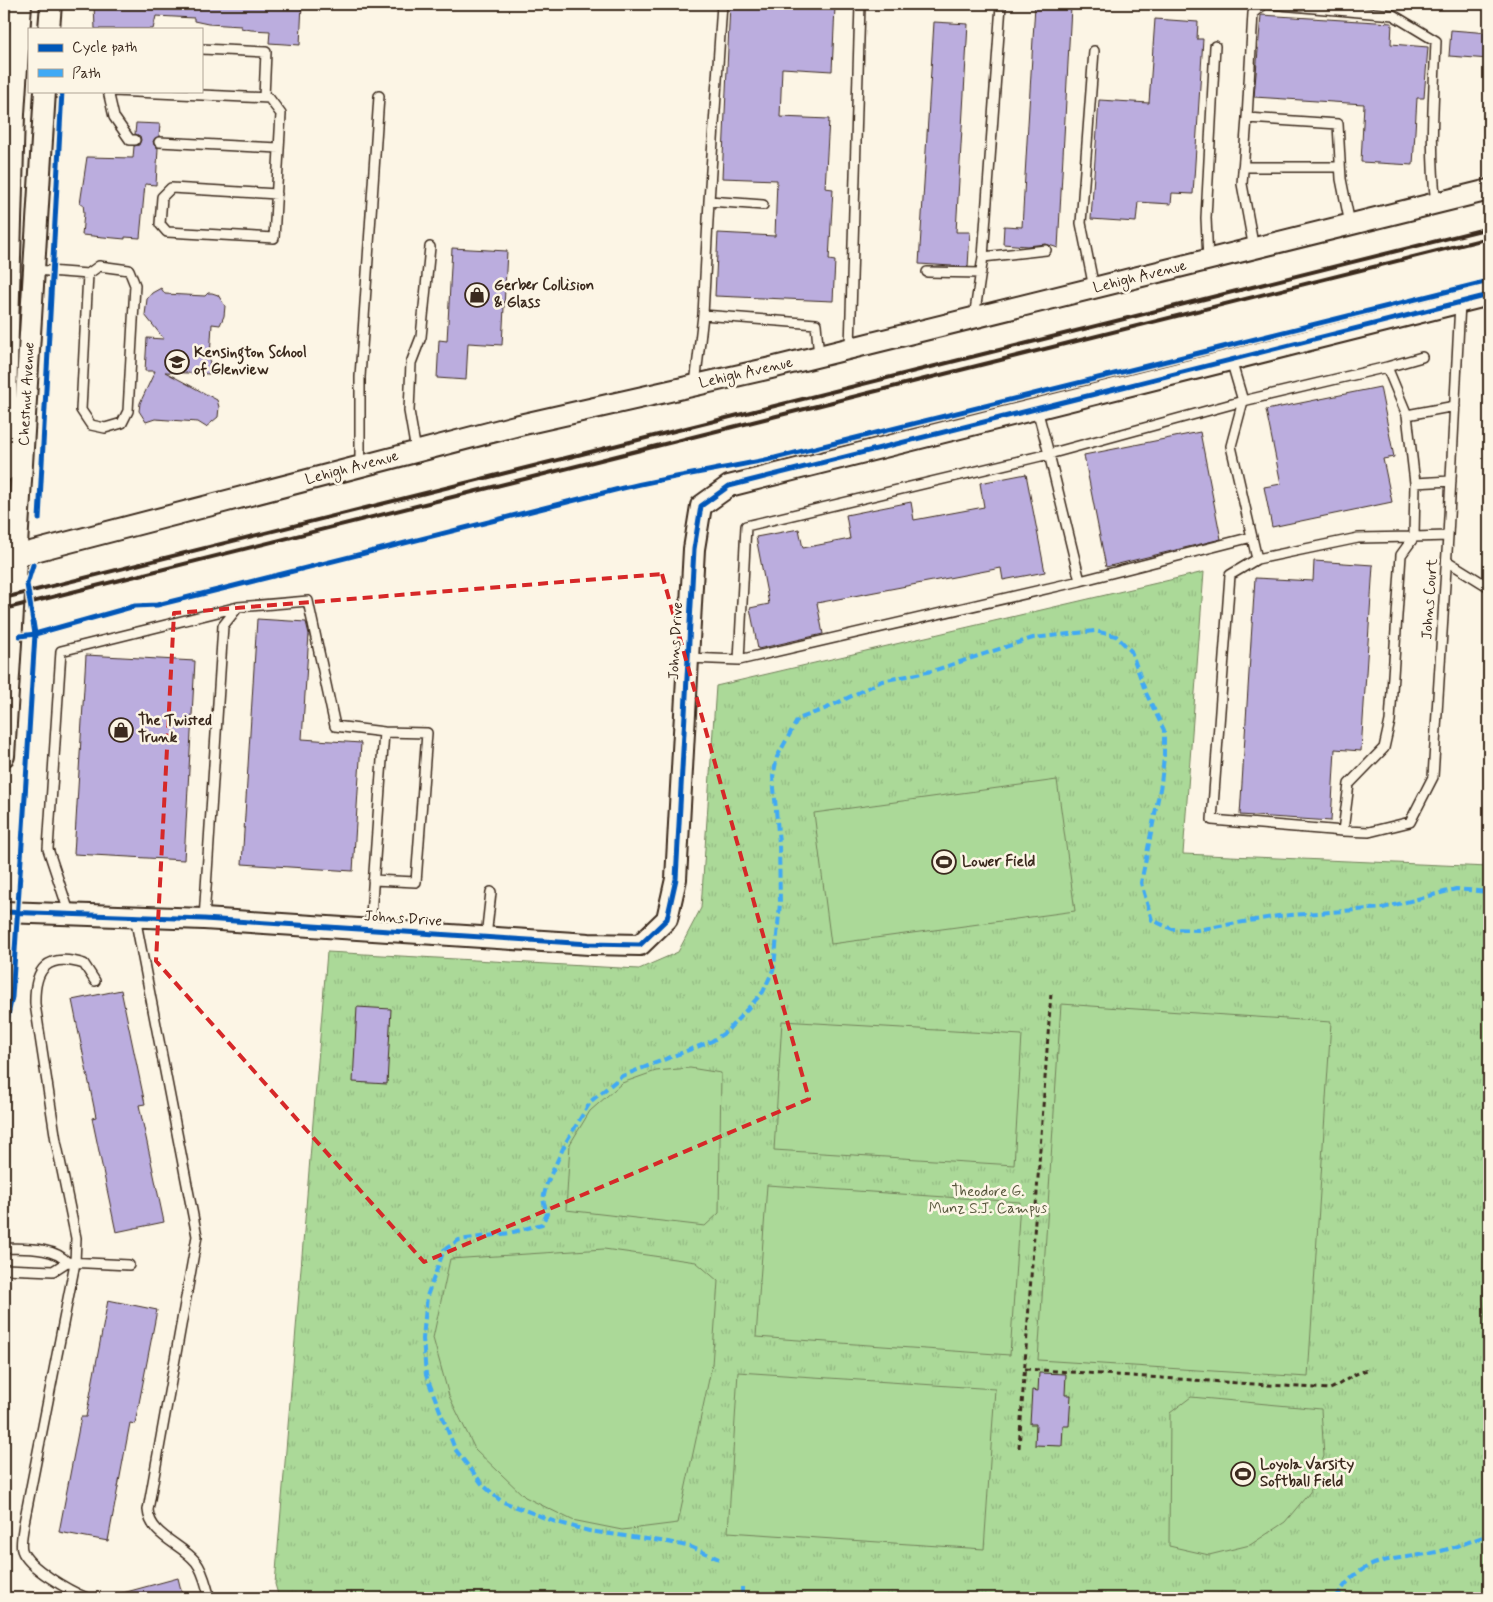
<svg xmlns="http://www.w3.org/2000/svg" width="1493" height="1602" viewBox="0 0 1493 1602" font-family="Mynerve,sans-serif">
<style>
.park{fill:url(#park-tufts);stroke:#73825b}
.garden{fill:#abd998;stroke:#73825b}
.building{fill:#bbadde;stroke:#3b2a1e}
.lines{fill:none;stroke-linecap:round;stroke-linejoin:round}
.service-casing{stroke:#3b2a1e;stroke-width:12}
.tertiary-casing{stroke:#3b2a1e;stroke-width:24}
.path{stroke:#3b2a1e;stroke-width:3;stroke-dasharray:5 4;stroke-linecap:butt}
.service{stroke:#fcf5e5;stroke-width:9}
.tertiary{stroke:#fcf5e5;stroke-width:20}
.rail{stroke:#3b2a1e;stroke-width:4}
.quiet{stroke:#3fa9f5;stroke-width:4;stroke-dasharray:8 4;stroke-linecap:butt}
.cycleway-casing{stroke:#fcf5e5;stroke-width:8}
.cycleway{stroke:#0057b8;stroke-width:5}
.marked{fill:none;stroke:#d62828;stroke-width:4;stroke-dasharray:10 6;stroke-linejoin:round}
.labels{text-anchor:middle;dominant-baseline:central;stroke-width:5;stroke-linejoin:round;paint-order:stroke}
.street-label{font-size:15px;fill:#3b2a1e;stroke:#fcf5e5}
.poi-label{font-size:15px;font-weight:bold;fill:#3b2a1e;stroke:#fcf5e5;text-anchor:start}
.park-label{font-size:15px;fill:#57563c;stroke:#fcf5e5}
</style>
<defs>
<pattern id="park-tufts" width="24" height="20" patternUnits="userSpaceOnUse" patternTransform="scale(1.25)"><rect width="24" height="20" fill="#abd998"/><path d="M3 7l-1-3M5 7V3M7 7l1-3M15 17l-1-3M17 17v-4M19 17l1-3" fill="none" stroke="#94ba83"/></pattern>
</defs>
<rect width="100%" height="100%" fill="#fcf5e5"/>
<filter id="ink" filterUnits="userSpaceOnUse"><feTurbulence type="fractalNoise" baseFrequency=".02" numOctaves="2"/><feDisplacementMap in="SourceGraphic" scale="10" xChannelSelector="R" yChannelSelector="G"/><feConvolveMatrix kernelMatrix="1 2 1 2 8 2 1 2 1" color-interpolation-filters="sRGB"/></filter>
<g filter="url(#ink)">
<path class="park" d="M 1204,572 L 1183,854 L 1489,867 L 1489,1598 L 279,1598 L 275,1584 L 327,952 L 639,969 L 678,952 L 701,908 L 716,686 Z"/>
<path class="garden" d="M 1057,780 L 1075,911 L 831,944 L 814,813 Z
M 1061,1004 L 1331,1022 L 1308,1377 L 1038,1360 Z
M 782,1021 L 1022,1035 L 1014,1165 L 774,1150 Z
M 690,1068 L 721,1073 L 719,1213 L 705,1226 L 566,1210 L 570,1144 L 590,1111 L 622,1083 L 656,1071 Z
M 767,1185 L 1020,1202 L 1010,1355 L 756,1337 Z
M 1489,1193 L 1489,1366 L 1483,1298 Z
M 604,1249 L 696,1262 L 718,1281 L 712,1365 L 678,1523 L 622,1530 L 572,1520 L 525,1497 L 475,1449 L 449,1396 L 433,1338 L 450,1259 Z
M 738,1372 L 995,1389 L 984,1549 L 728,1532 Z
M 1191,1397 L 1321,1409 L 1324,1456 L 1310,1492 L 1285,1522 L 1250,1545 L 1209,1555 L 1169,1546 L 1170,1413 Z"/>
<path class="building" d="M 94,4 L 302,4 L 300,45 L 269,43 L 270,31 L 251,30 L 241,28 L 241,26 L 208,24 L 194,21 L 194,18 L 156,16 L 153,29 L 95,29 Z
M 730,4 L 835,7 L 832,71 L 782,68 L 780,117 L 829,119 L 825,188 L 833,189 L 829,260 L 835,261 L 833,301 L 715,296 L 718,233 L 775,236 L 777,180 L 722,178 Z
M 1035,5 L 1071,7 L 1058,248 L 1046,244 L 1027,246 L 1003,244 L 1004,226 L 1022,227 Z
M 1261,15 L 1392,23 L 1391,44 L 1428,47 L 1424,98 L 1417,98 L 1413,165 L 1361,162 L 1364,104 L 1254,97 Z
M 1155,19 L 1198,22 L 1197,39 L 1203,39 L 1193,194 L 1172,193 L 1171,204 L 1138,202 L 1136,222 L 1091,219 L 1099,100 L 1149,103 Z
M 934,22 L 968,24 L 956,232 L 970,232 L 968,267 L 919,264 Z
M 1451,30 L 1489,33 L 1489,59 L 1449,56 Z
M 136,123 L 160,124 L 159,136 L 153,141 L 154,145 L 158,148 L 156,185 L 145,184 L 140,238 L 125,237 L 125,239 L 82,235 L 84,213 L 83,204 L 80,204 L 87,157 L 133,158 L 134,146 L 139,145 L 141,140 L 140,136 L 135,134 Z
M 452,248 L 507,251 L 502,345 L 468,343 L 466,380 L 437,378 L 439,340 L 447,341 Z
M 161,288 L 165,294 L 205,296 L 208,293 L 212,293 L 218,295 L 225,306 L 224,316 L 220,325 L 212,324 L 209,374 L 165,372 L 217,400 L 219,407 L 218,417 L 206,427 L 198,422 L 155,419 L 146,422 L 139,411 L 140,403 L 155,371 L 145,371 L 147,338 L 164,339 L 145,315 L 147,299 L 152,293 Z
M 1380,387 L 1394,457 L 1383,459 L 1392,502 L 1272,527 L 1264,487 L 1281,484 L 1266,410 Z
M 1200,432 L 1221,539 L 1106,567 L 1084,455 Z
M 1026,474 L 1045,572 L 1003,580 L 1001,568 L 817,603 L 823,634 L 758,649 L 750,608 L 769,604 L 756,537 L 799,529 L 803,548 L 850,539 L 846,515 L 911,502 L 914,520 L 984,507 L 980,483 Z
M 1314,561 L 1373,565 L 1361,751 L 1335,749 L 1331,821 L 1240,815 L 1255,578 L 1313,581 Z
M 257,619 L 306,622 L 309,634 L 302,739 L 361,743 L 353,871 L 242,864 Z
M 86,655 L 195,661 L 184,860 L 74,854 Z
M 121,990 L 145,1104 L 139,1105 L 164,1222 L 116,1232 L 92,1118 L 96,1117 L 72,1000 Z
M 357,1007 L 391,1009 L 387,1084 L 353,1082 Z
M 108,1300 L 157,1310 L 135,1424 L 130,1423 L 108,1541 L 59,1532 L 81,1417 L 86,1417 Z
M 1039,1373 L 1066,1374 L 1065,1395 L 1071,1395 L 1069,1426 L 1063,1426 L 1062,1446 L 1035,1445 L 1036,1424 L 1030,1424 L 1032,1390 L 1038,1391 Z
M 178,1578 L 183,1598 L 120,1598 L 119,1594 Z"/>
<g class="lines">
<g class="service-casing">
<path id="service" d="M 1269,4 L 1393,15 L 1436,41 C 1434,95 1429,150 1436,203
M 201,49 L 266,52 L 264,97
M 1094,51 L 1081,223 L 1094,288
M 108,91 L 114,117 L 130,140 L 135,140
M 113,91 L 269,98 L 281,114 L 274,238 L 167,232 L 160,224 L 162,197 L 171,188 L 277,194
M 1247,118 L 1253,13 L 1264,4
M 159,142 L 279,148
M 1243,167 L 1340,167
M 709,201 L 722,4
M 1254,249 L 1242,184 L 1247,118 L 1338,124 L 1341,179 L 1350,224
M 983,257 L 1001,5
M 1208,260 L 1206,218 L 1215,46
M 35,270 L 88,274 L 99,266 L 129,270 L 135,285 L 128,411 L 122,423 L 105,428 L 91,425 L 81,410 L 88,274
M 927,272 L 981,273
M 703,315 L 709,201 L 763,205
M 974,318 L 983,257 L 1046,250
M 850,348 L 860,4
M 1231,360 L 1243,401 L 1387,367 L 1407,415 L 1455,406
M 1387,367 L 1422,357
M 695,385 L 703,315 L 816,324 L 819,356
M 1243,401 L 1049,454 L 1080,581 L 1252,537
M 1243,401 L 1231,446 L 1257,559
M 1407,415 L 1415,483 L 1451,481
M 416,451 L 409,411 L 411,363 L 421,337 L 430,247
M 360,466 L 360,377 L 379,96
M 1415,483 L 1414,537 L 1448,536
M 1414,537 L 1401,555 L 1390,721 L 1384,748 L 1349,784 L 1343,831 L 1212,820 L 1230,575 L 1257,559 L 1358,538 Z
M 1447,561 L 1489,587
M 688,658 L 739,660 L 746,526 L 1049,454 L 1037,409
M 739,660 L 1080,581
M 1343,831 L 1369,832 L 1410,822 L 1433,777 L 1448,536 L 1460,303
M 373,880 L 416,882 L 427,733 L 384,732
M 70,915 L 48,849 L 61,651 L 238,607
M 135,917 L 197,1236 L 148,1510 C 150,1536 181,1543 196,1562 C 204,1572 206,1586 210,1598
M 204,919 L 223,626 L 238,607 L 308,601 L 335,726 L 384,732 L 370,929
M 486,937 L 491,892
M 4,1248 C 24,1249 53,1246 67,1262
M 4,1269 L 53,1271 L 67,1262 L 129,1265
M 87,1598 C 70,1591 28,1568 22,1550 C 20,1543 23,1531 24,1523 L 75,1263 L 76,1238 L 56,1141 L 35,1004 C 34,969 47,952 84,964 L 95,981"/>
</g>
<g class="tertiary-casing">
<path id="tertiary" d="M 49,29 L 51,4
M 4,471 L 14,114 L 21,4
M 4,559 L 515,426 L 771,368 L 1489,190
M 4,756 L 45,91
M 4,912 L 204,919 L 589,944 L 640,945 L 667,919 L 676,879 L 694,549 L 701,506 L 729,486 L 1489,295"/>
</g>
<path class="path" d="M 1025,1369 L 1330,1389 C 1344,1383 1354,1372 1369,1370
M 1019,1448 L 1051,993"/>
<use href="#service" class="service"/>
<use href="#tertiary" class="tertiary"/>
<path class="rail" d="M 4,598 L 1489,228
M 4,609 L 1489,238"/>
<path class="quiet" d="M 719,1559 L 691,1547 L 668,1542 L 589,1531 L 553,1521 L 501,1501 L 483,1485 L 455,1449 L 426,1375 L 423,1339 L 427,1296 L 444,1250 L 459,1240 L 510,1233 L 542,1224 L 547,1214 L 543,1199 L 547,1183 L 566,1142 L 591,1101 L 622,1076 L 712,1041 L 726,1032 L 763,992 L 774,968 L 780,903 L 779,843 L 773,777 L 777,757 L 798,719 L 827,708 L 882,681 L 932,671 L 1033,638 L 1095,631 L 1116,636 L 1131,651 L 1146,693 L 1164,730 L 1164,757 L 1161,784 L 1141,883 L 1152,920 L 1172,929 L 1197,930 L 1278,916 L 1383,908 L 1456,889 L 1489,892
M 742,1587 L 742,1598
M 1336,1598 C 1363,1552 1398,1562 1441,1551 C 1457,1547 1473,1540 1489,1535"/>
<g class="cycleway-casing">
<path id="cycleway" d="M 39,519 L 62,91
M 20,636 L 35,634 L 135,606 L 157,605 L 230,587 L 623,488 C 673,476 724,469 775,458 L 1489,281
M 4,912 L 204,919 L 589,944 L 640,945 L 667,919 L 676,879 L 694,549 L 701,506 L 729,486 L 1489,295
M 4,1033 L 12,997 L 25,797 L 35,634 L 27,584 L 33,565"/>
</g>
<use href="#cycleway" class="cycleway"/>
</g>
</g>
<path class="marked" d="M 662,574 L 809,1099 L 424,1262 L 156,961 L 174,613 Z"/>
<defs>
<g id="shop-ring" transform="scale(1.25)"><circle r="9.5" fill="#fcf5e5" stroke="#3b2a1e" stroke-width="1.5"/><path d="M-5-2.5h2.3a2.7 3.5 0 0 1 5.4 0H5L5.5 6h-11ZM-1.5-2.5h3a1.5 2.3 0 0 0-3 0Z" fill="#3b2a1e"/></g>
<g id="school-ring" transform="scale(1.25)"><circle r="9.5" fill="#fcf5e5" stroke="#3b2a1e" stroke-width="1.5"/><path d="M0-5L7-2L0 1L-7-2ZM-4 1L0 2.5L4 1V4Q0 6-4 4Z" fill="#3b2a1e"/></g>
<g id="stadium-ring" transform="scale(1.25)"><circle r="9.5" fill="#fcf5e5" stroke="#3b2a1e" stroke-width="1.5"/><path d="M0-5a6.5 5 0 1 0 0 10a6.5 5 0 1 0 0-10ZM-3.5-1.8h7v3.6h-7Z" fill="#3b2a1e"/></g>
</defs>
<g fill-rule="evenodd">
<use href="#shop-ring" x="477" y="295"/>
<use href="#school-ring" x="177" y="362"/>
<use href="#shop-ring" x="121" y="730"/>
<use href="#stadium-ring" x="944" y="862"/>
<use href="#stadium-ring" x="1243" y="1474"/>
</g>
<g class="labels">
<g class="street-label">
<text transform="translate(1140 277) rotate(-14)">Lehigh Avenue</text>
<text transform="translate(746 373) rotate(-13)">Lehigh Avenue</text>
<text transform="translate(27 394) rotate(-87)">Chestnut Avenue</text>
<text transform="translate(352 468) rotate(-15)">Lehigh Avenue</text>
<text transform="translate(1430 599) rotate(-86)">Johns Court</text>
<text transform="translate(676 641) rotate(-87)">Johns Drive</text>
<text transform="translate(403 919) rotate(4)">Johns Drive</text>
</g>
<g class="poi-label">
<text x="494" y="286">Gerber Collision<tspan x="494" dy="17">&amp; Glass</tspan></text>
<text x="194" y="353">Kensington School<tspan x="194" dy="17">of Glenview</tspan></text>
<text x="138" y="721">The Twisted<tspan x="138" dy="17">Trunk</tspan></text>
<text x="962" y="862">Lower Field</text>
<text x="1260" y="1465">Loyola Varsity<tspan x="1260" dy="17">Softball Field</tspan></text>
</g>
<g class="park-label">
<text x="988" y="1192">Theodore G.<tspan x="988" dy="17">Munz S.J. Campus</tspan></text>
</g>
</g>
<rect width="1493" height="1602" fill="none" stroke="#fcf5e5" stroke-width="20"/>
<rect x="10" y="10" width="1473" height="1582" fill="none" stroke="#3b2a1e" stroke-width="2" filter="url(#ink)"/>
<rect x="28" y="28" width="175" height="65" fill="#fcf5e5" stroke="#afa495"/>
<rect x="38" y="44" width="25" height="8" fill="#0057b8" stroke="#afa495"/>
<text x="72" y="52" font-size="15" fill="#3b2a1e">Cycle path</text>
<rect x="38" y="69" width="25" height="8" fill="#3fa9f5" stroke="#afa495"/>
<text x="72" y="78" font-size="15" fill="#3b2a1e">Path</text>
</svg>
